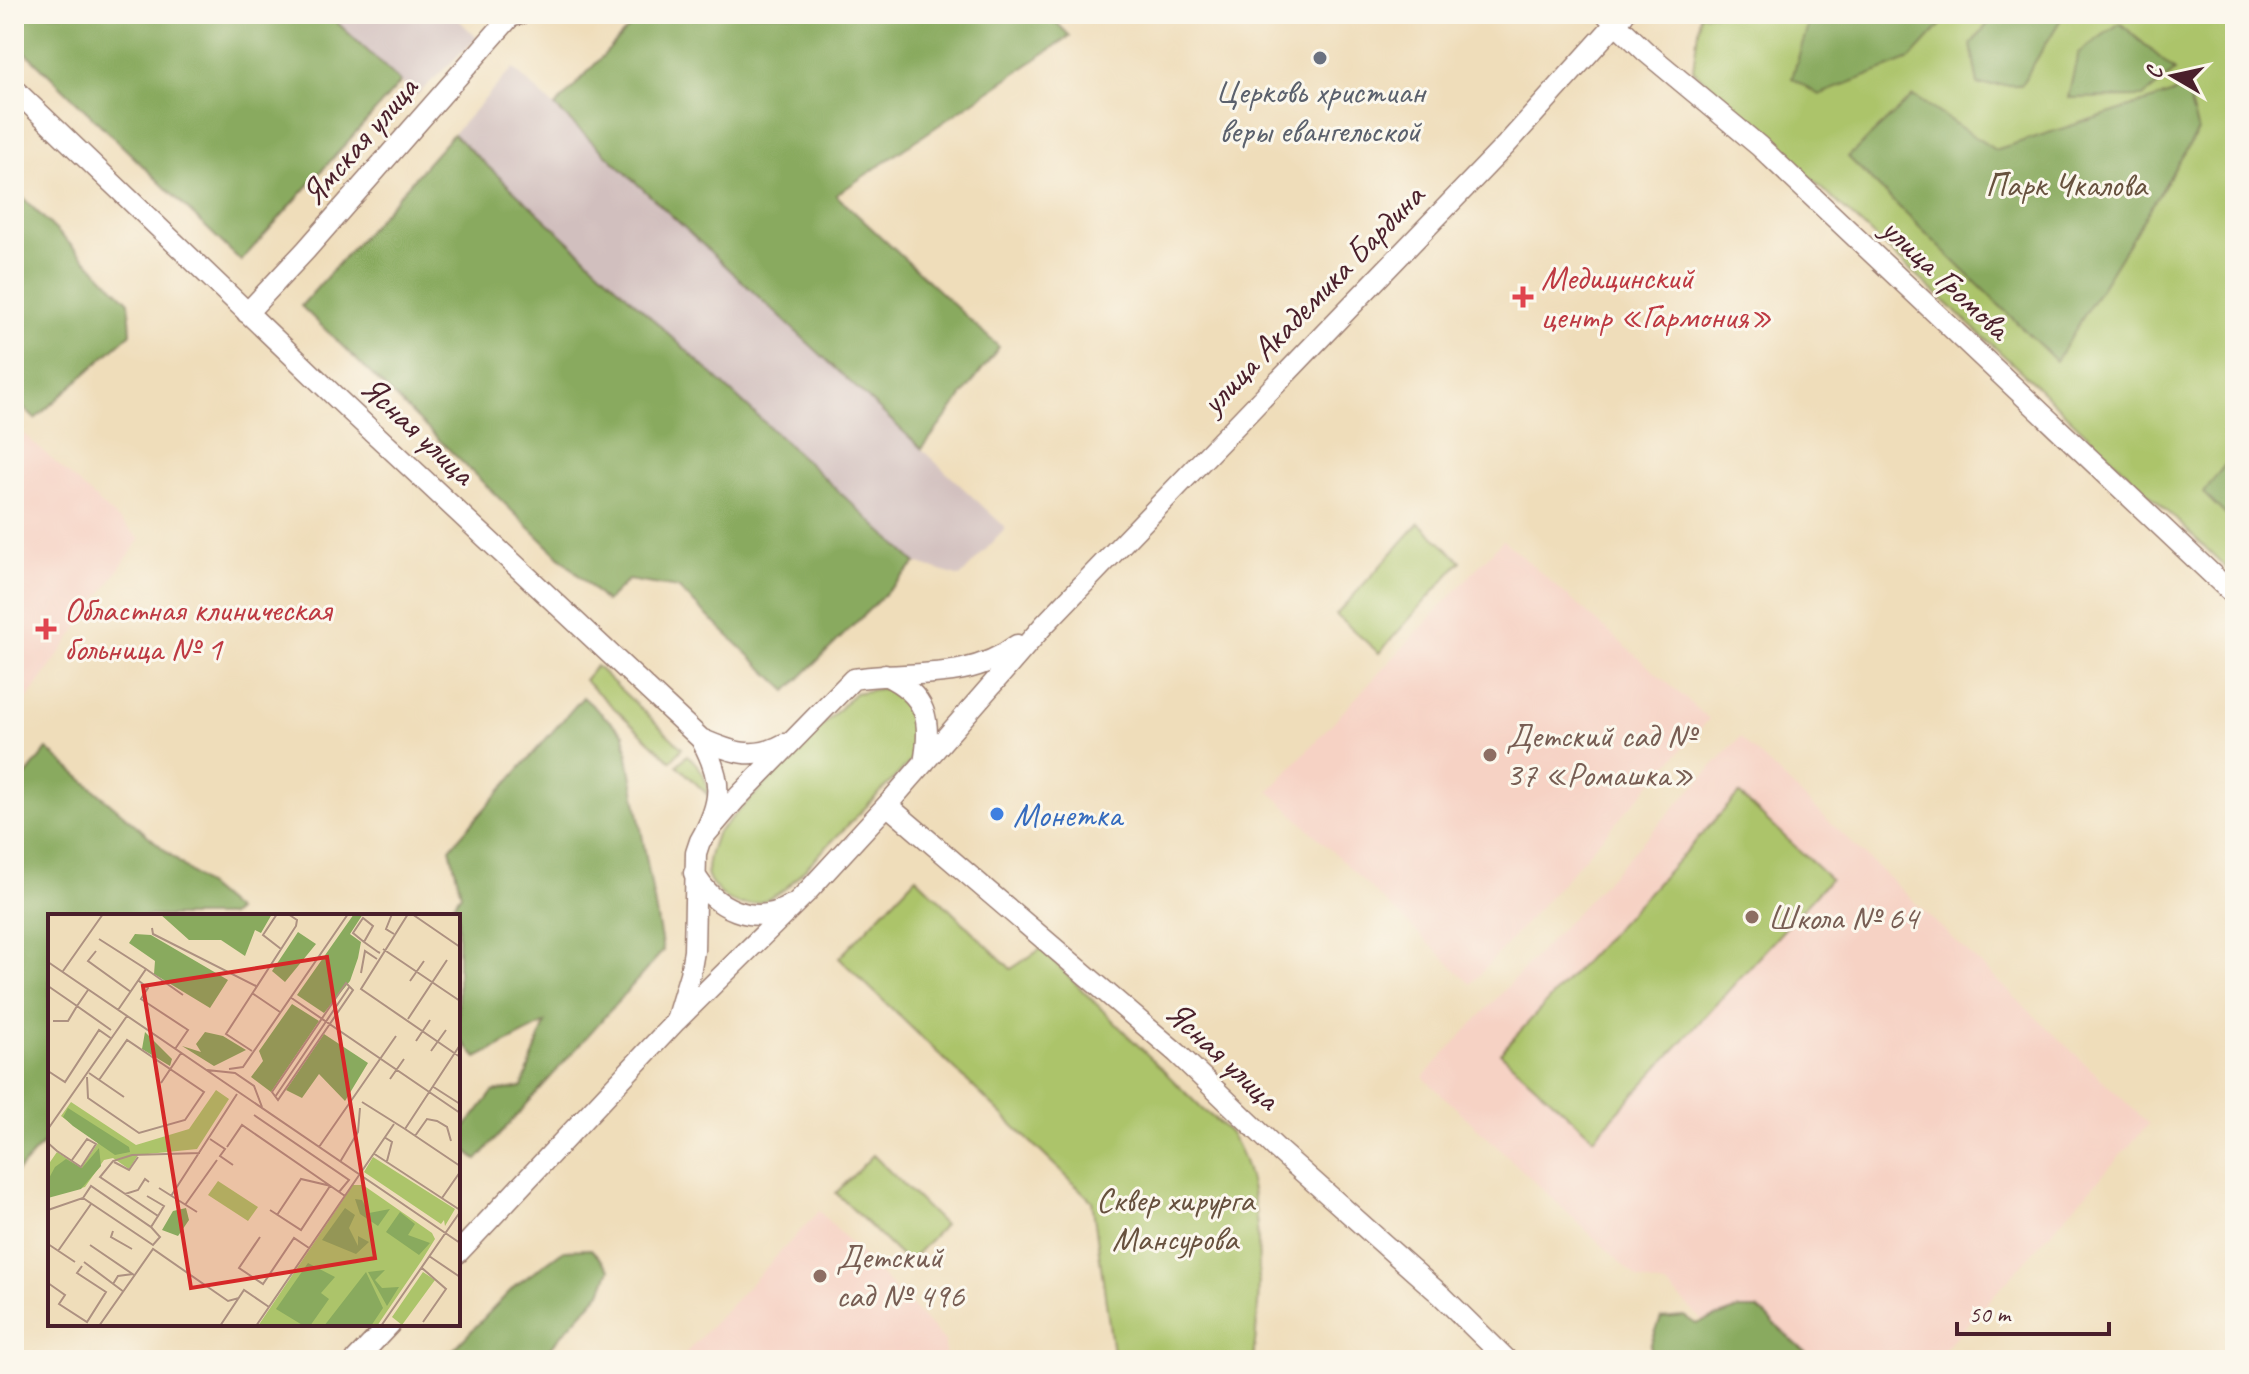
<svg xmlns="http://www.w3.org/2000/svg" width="2249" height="1374" viewBox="0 0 2249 1374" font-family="Caveat,sans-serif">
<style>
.built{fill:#f6d2c4}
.industrial{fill:#d1bfbe}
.green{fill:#acc46a;stroke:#7b724a;stroke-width:2}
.forest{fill:#89aa5e;stroke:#6a6444;stroke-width:2}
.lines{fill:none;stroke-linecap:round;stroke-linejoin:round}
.minor-casing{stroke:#9c7e72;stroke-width:23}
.minor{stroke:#fff;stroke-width:20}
.worship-dot{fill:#6b7280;stroke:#fbf7ec;stroke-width:3}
.health-dot{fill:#e0444e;stroke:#fbf7ec;stroke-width:3}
.education-dot{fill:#8d6e63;stroke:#fbf7ec;stroke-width:3}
.shop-dot{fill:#3f7fe0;stroke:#fbf7ec;stroke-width:3}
.labels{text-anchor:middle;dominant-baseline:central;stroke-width:6;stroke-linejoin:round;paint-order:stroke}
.worship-label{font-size:34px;fill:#5b616d;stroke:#fbf7ec}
.street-label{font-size:34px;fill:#4a1f2b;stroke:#fbf7ec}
.park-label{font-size:34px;fill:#67513e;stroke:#fbf7ec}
.health-label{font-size:34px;fill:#be3a42;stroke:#fbf7ec;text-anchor:start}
.education-label{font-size:34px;fill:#785e54;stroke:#fbf7ec;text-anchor:start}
.shop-label{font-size:34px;fill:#366cbe;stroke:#fbf7ec;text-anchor:start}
.inset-road{fill:none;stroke:#ad9181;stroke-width:2}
.view{fill:#d62828;fill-opacity:0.15;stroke:#d62828;stroke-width:4}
.inset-edge{fill:none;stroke:#4a1f2b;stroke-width:4}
</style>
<rect width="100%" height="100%" fill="#fbf7ec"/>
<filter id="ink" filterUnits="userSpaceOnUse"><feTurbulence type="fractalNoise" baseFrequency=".0125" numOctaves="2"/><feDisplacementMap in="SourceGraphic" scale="16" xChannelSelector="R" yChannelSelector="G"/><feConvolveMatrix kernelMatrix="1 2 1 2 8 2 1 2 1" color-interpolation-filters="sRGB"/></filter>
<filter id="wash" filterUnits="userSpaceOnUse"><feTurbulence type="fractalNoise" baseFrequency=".006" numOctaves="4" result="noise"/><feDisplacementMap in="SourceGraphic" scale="32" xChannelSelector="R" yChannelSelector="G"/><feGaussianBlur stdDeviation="1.8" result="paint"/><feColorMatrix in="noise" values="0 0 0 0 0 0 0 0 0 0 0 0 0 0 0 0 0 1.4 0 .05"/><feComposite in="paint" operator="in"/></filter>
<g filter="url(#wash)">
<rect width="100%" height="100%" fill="#efddba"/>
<path class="built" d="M 14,425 L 140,539 L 14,719 Z
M 1503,540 L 1709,719 L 1471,984 L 1269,791 Z
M 1740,737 L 2149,1124 L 1935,1360 L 1743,1360 L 1668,1287 L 1638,1279 L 1423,1077 Z
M 819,1211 L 945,1341 L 945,1360 L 679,1360 Z"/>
<path class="industrial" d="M 328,14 L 453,14 L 477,38 L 416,96 Z
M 513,68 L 1006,528 L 960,577 L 916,563 L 453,134 Z"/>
<path class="green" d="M 1700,14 L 2235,14 L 2235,576 L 2026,376 L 1693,70 Z
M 1419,523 L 1461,561 L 1379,653 L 1336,615 Z
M 596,666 L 682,748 L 671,761 L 584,680 Z
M 884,688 L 901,693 C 918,717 917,734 911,761 L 786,888 C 766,903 738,914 719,892 C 713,886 707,879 707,871 C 707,858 712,846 716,834 L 855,693 Z
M 687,755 C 701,767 707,776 708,795 L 677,765 Z
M 1739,794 L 1830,879 L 1594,1138 L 1500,1053 Z
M 916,877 L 1011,969 L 1041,949 L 1203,1110 C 1212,1117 1224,1125 1231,1135 C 1266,1185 1261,1301 1253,1360 L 1114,1360 L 1092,1201 L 839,958 Z
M 873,1155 L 944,1225 L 908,1263 L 836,1193 Z"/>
<path class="forest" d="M 14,14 L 328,14 L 401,82 L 241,261 L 14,41 Z
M 642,14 L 1048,14 L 1070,36 L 836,195 L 999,347 L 922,449 L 555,107 Z
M 1840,14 L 1951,14 L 1910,59 L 1819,95 L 1792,78 L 1809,22 Z
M 1996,14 L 2061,14 L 2061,19 L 2021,85 L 1978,85 L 1971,44 Z
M 2120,23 L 2175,71 L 2143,97 L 2068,98 L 2078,53 Z
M 2186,89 L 2198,131 L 2056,361 L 1848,157 L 1913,96 L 1995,150 Z
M 453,134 L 916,563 L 787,691 L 678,588 L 628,580 L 606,602 L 301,306 Z
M 14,189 L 129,302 L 131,333 L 35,419 L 14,399 Z
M 2235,452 L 2235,524 L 2203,493 Z
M 583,697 L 624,734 L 663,951 L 477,1160 L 458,1143 L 458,1137 L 493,1092 L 522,1087 L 545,1023 L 477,1058 L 458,1037 L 458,916 L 445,916 L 461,894 L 450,848 Z
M 47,749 L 236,911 L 230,916 L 50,916 L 50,1136 L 14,1175 L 14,790 Z
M 591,1249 L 610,1269 L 601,1292 L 539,1360 L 400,1360 L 452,1351 L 515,1286 L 564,1250 Z
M 1739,1309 L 1758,1309 L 1814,1360 L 1656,1360 L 1650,1346 L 1661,1318 L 1684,1316 L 1696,1324 Z"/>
</g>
<g filter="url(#ink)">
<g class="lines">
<g class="minor-casing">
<path id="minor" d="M 1607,15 L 1646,52 L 1759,146 L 2235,596
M 14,89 L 345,406 L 701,739 C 723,780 723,801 700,841
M 247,313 L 306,250 L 510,17 L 520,14
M 885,675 C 927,695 932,720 924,763
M 701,739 C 731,752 754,761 784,744
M 887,805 L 1177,1053 L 1277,1149 L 1442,1296 L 1507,1360
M 694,873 C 713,908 755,928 791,905
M 677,1017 L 690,974 L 694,951 L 696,853 L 700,841 L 735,800 L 853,679 C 910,670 967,683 1017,645
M 458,1253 L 676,1021 L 807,892 L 887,805 L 1044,625 L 1506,145 L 1624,14
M 356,1360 L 390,1324"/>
</g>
<use href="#minor" class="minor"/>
</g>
</g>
<circle class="worship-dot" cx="1320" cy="58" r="8"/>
<g class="health-dot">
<path d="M1519 285h8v8h8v8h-8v8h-8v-8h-8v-8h8z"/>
<path d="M42 617h8v8h8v8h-8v8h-8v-8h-8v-8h8z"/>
</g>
<g class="education-dot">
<circle cx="1490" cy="755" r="8"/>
<circle cx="1752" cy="917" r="8"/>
<circle cx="820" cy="1276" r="8"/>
</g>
<circle class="shop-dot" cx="997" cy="814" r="8"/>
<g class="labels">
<g class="worship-label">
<text x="1320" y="91">Церковь христиан<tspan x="1320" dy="39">веры евангельской</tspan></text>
</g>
<g class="street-label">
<text transform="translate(359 141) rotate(-49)">Ямская улица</text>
<text transform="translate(1946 278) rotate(43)">улица Громова</text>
<text transform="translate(1312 299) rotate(-46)">улица Академика Бардина</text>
<text transform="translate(418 430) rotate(43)">Ясная улица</text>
<text transform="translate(1223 1055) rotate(43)">Ясная улица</text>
</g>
<g class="park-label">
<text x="2066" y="184">Парк Чкалова</text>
<text x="1175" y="1199">Сквер хирурга<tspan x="1175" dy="39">Мансурова</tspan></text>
</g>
<g class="health-label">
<text x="1541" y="277">Медицинский<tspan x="1541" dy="39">центр «Гармония»</tspan></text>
<text x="64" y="609">Областная клиническая<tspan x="64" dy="39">больница № 1</tspan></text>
</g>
<g class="education-label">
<text x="1506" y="735">Детский сад №<tspan x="1506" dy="39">37 «Ромашка»</tspan></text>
<text x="1768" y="917">Школа № 64</text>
<text x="836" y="1256">Детский<tspan x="836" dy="39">сад № 496</tspan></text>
</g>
<g class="shop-label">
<text x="1013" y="814">Монетка</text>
</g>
</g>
<g transform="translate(48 914)">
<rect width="412" height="412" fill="#efddba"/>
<path d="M 168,176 L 181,185 L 149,235 L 90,241 L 81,255 L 65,244 L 56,246 L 37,273 L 0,283 L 0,251 L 9,238 L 33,254 L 50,229 L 13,202 L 23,188 L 88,231 L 141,215 ZM 325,243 L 407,295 L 397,312 L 396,306 L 393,310 L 316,258 ZM 170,267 L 210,293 L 200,307 L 160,281 ZM 305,271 L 315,271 L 384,319 L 387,325 L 374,346 L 329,412 L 210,412 ZM 375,358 L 387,366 L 354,411 L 344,403 Z" fill="#acc46a"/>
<path d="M 112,0 L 224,0 L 213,19 L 207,16 L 197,42 L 173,26 L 141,26 ZM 306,0 L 315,0 L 302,20 L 313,28 L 310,44 L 302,67 L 276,99 L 249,81 ZM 250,18 L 268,30 L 237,68 L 224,57 ZM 87,20 L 103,21 L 180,66 L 162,94 L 106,60 L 107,47 L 81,29 ZM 244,90 L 271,107 L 223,178 L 203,163 L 215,147 L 211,137 ZM 97,118 L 124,145 L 122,152 L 94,135 ZM 157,118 L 175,122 L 198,136 L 166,152 L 134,132 L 153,138 L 148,130 ZM 276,120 L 320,149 L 297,187 L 271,160 L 254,184 L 238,176 ZM 20,194 L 81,233 L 82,238 L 67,241 L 25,212 L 15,203 ZM 51,234 L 53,252 L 33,275 L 0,284 L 0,266 L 7,253 L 18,245 L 34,254 ZM 307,285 L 314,286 L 321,299 L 342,295 L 330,312 L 312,300 ZM 138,294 L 141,306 L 130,322 L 114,316 L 125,297 ZM 297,294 L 307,301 L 301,314 L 310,332 L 310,322 L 321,328 L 308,340 L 274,326 ZM 352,298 L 367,310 L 360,321 L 382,329 L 371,341 L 338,318 ZM 260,349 L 287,363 L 273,379 L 281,385 L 262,412 L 256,412 L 228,395 ZM 337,356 L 327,366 L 334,374 L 351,373 L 339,392 L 320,358 ZM 318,358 L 335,394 L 323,412 L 276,412 Z" fill="#89aa5e"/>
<path class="inset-road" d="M 229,0 L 215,21 L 233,35M 344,0 L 338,15 L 346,20M 360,0 L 313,75 L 412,143M 364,0 L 412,33M 104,14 L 105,20 L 208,72M 51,25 L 98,55 L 70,96M 316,28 L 325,12 L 315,4 L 305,19 L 316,28 L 330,38 L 332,39M 335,35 L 412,87M 48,37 L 40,47 L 83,78M 0,48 L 412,329M 98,55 L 135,81M 15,57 L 55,0M 313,59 L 317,37 L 329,45M 91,67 L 100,74 L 93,85 L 140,116 L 127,135M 362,67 L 376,47M 298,69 L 305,76 L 230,186 L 224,178 ZM 0,72 L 29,92 L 20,107 L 5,107M 40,76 L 29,92 L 63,116M 204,79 L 232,98M 242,83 L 412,199M 360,105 L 399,46M 368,127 L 382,106M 204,137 L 178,120 L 248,12 L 249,6 L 240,0M 383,137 L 398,116M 181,155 L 195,153 L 300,0M 159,156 L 187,159 L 206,172 L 214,193M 0,157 L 17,168 L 51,116 L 64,125M 41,159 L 76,183M 39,163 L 40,184 L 91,219 L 137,206 L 156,178 L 79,126 L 51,166M 342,165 L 356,145M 113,169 L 133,139M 384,172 L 412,190M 227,183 L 302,72M 314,188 L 357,215 L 412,131M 206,201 L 301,266 L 291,278M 0,215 L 79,102M 357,215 L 412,252M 367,222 L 379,205 L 389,207 L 399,213 L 403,227M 336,223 L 344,228 L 339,247M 162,225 L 177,235 L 172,242 L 185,251M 0,229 L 9,237 L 33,253 L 48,230 L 39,225 L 24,246M 179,233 L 194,211 L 297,282M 271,233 L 348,122M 325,239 L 412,296M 66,248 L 81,256 L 90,243M 292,248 L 310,218 L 312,194M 111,274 L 149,298M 77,280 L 90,276 L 97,265 L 101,268M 99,282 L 116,292 L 110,302M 123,282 L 189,180M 35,284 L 105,331 L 112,323 L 103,313M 394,284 L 412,258M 137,291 L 169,246M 0,296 L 35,284 L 43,272 L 103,313 L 110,302 L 52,263 L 65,247 L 84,241 L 152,239M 222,296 L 253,316 L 282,272M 229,301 L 253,265 L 283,272M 65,317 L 63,323 L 84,335M 212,323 L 191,354 L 215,370 L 246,324 L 261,334M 0,330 L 27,348M 42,331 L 86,361M 10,337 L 43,290M 381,342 L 412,363M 36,348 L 76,378M 374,354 L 398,375 L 375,408M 0,369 L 17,381 L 11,390 L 39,408 L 58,378 L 29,359 L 34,352M 65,370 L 70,362 L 85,360M 51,412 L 105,335 L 180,387 L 191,384M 172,412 L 196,376 L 221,393M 208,412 L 346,210M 333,412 L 412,298"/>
<path class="view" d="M 279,43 L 327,344 L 143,374 L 95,72 Z"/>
<rect width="412" height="412" class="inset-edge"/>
</g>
<rect width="2249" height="1374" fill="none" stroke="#fbf7ec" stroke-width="48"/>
<g transform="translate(2173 76) rotate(279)" stroke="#fbf7ec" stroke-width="6" paint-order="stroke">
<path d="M0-6L14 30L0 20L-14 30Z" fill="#4a1f2b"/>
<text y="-12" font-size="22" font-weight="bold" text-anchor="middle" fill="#4a1f2b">С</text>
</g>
<path d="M1957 1322v12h152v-12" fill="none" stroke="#4a1f2b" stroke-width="4"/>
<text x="1969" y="1322" font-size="24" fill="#4a1f2b" stroke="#fbf7ec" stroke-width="6" paint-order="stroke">50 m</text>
</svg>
